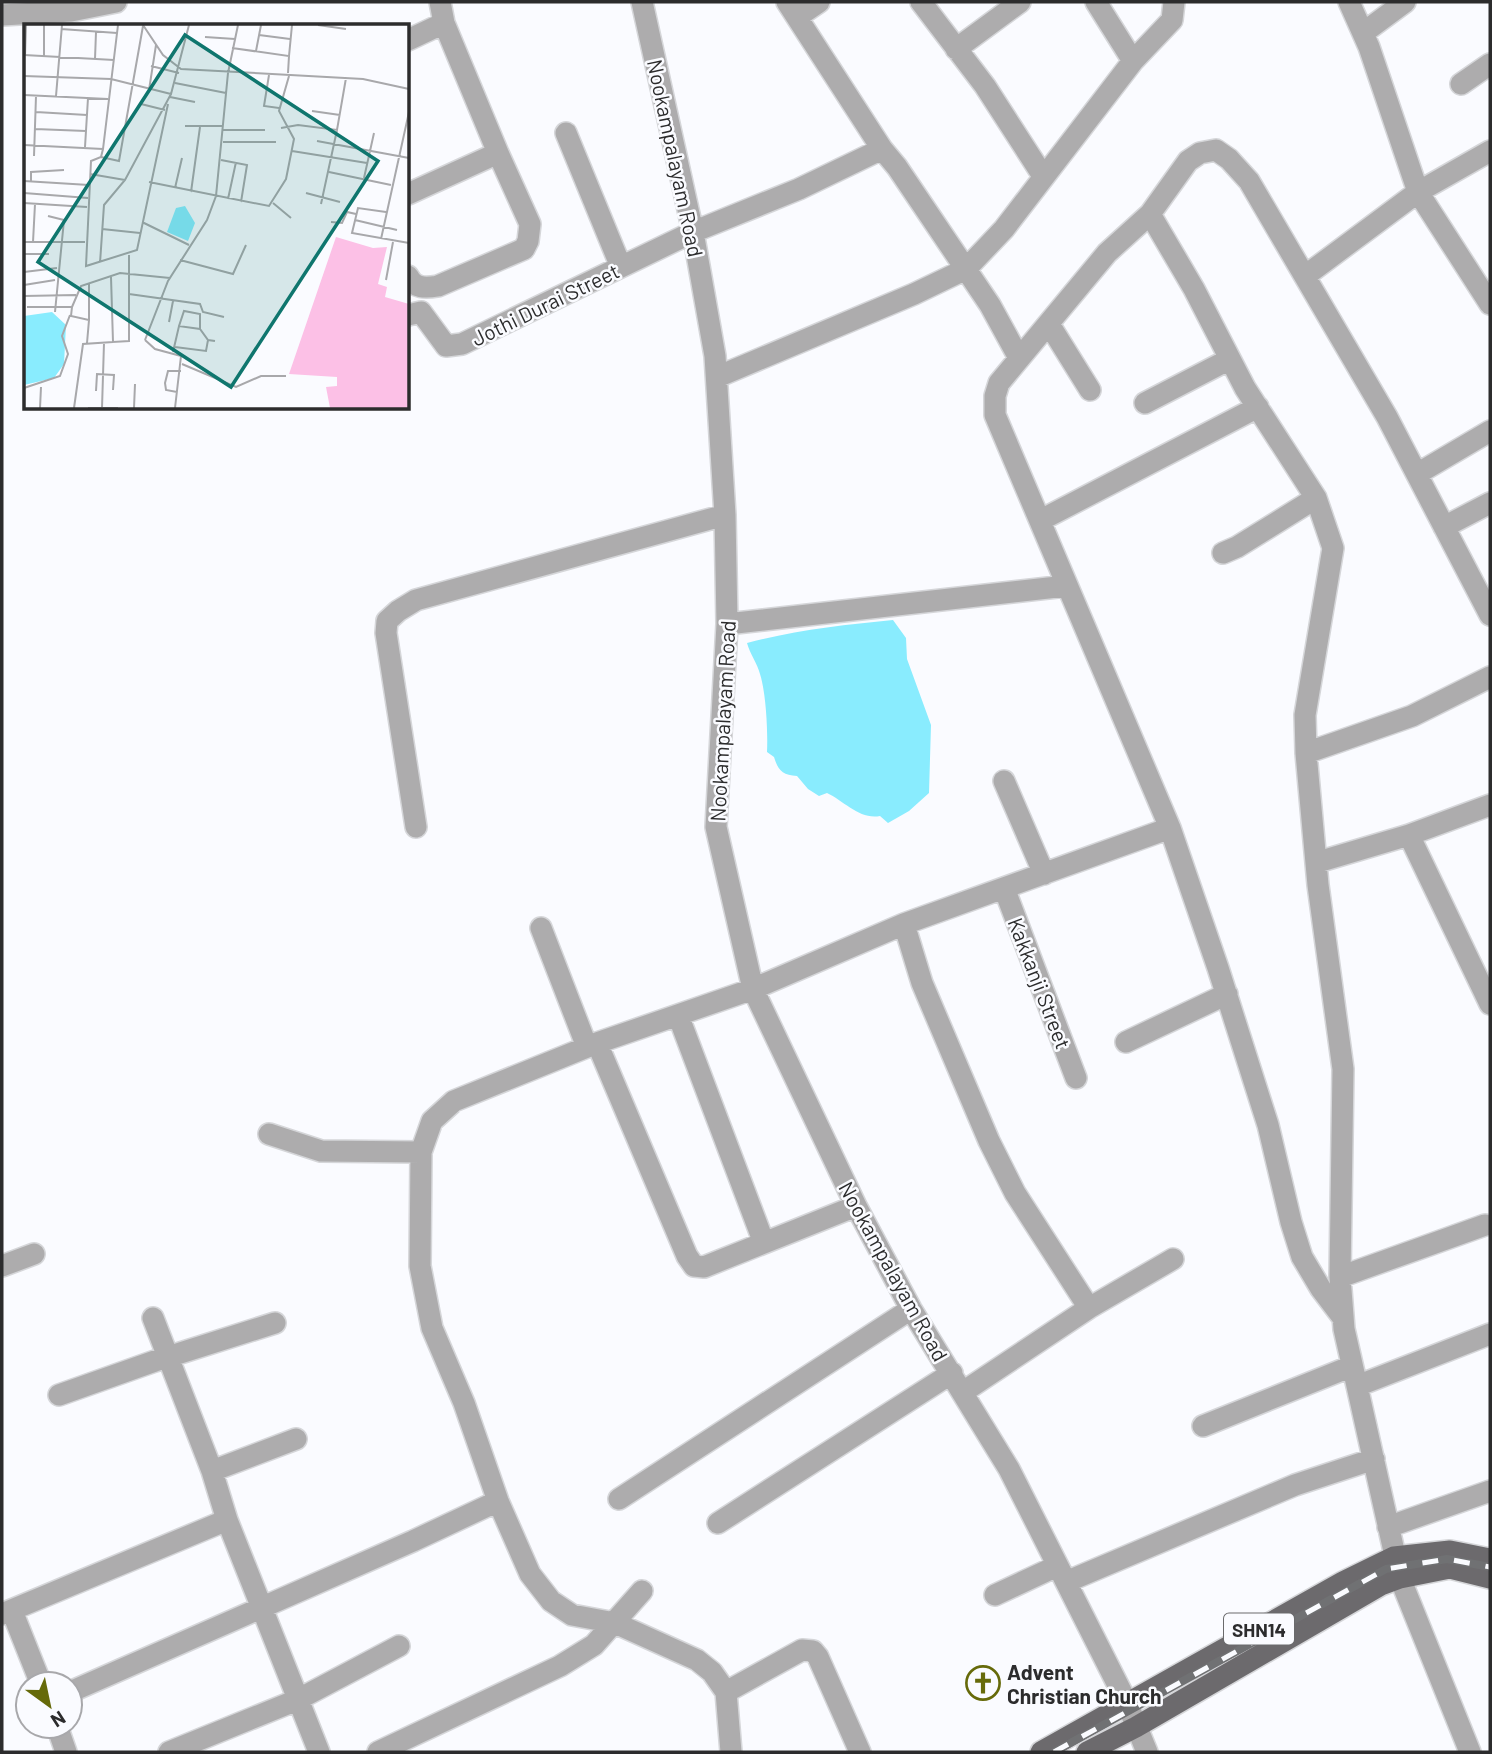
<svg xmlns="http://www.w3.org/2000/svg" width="1492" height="1754" viewBox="0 0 1492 1754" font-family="Barlow,sans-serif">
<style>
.water{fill:#89ecfe}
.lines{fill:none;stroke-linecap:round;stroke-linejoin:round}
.minor-casing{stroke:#d5d6d9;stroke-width:24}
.major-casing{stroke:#d5d6d9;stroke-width:24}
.minor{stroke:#adacad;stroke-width:21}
.major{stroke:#6c6a6d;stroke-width:21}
.rail-casing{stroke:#707173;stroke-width:8}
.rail{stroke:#fafbff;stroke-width:5;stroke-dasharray:16;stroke-linecap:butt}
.labels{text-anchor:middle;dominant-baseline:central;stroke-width:5;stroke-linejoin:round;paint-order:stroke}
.shield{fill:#fafbff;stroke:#6a6a6c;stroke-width:2}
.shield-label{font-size:19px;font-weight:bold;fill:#2c2c2d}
.street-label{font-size:21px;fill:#2c2c2d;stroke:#fafbff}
.poi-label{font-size:21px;font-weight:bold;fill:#2c2c2d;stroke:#fafbff;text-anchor:start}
.inset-road{fill:none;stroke:#a8a8ab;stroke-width:2}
.view{fill:#0f766e;fill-opacity:0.15;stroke:#0f766e;stroke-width:3.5}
.inset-edge{fill:none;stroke:#2c2c2d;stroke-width:3.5}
</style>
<rect width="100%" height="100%" fill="#fafbff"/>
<path class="water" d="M 893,620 L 906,638 L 907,659 L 931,725 L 929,793 L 909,811 L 888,823 L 880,816 C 860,820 844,801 827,793 L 819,796 L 808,789 L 797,776 C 782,775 778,770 774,757 L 767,752 C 768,731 766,693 760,674 C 757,663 750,654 747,643 C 796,630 843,625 893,620 Z"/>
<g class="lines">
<g class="minor-casing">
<path id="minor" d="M 642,2 L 693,232 L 715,356 L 725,515 L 727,624 L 716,827 L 753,989 L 856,1206 L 911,1309 L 1009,1469 L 1127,1703 L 1147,1752
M 787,2 L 882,149 L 897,167 L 990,305 L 1019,358
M 921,2 L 985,86 L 1043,176
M 1096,2 L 1133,61
M 1349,2 L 1369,47 L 1418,192 L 1490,304
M 2,15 L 71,11 L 116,2
M 797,17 L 819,2
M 1363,33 L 1405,2
M 408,40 L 444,23
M 956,49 L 1020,2
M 1461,84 L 1490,64
M 566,133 L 621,267
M 408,194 L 498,153 L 444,23 L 440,2
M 1150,214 L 1194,289 L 1245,388 L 1316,498 L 1333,548 L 1305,715 L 1306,753 L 1318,885 L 1343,1069 L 1340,1277 L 1344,1329 L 1357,1386
M 408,276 C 414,289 426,288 438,286 L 524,249 L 528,241 L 530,224 L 498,153
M 1305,276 L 1418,192 L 1490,151
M 408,315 L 421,312 L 446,346 L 462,344 L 693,232 L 799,189 L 882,149
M 1049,324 L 1090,390
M 717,377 L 914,294 L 966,269 L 1004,229 L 1133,61 L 1172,20 L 1174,2
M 1145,403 L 1230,359
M 1417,474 L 1490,431
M 1041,520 L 1258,407
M 1444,527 L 1490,503
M 1223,553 L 1237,547 L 1316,498
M 727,624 L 1066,586
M 1306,753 L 1412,716 L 1490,677
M 1004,781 L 1044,874
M 1490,805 L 1409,835 L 1490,1004
M 416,827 L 386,633 L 387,621 L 398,611 L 416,600 L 725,515
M 1318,862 L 1409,835
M 1004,888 L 1076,1078
M 904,924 L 922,983 L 989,1141 L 1015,1193 L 1089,1308
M 541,928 L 587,1047
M 678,1015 L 764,1243
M 1126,1042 L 1227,994
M 597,1043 L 687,1256 L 694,1266 L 704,1267 L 856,1206
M 269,1134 L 321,1151 L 421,1152
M 2,1266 L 34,1254
M 1340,1277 L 1485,1225
M 153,1318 L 212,1471 L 227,1520 L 319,1752
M 1343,1318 L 1321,1289 L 1302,1257 L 1291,1222 L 1268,1125 L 1218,968 L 1170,828 L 995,415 L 995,396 L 999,383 L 1107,253 L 1150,214 L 1188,161 L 1200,153 L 1216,150 L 1229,159 L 1249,181 L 1387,417 L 1490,615
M 963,1392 L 1089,1308 L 1173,1259
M 59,1395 L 155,1361 L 275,1323
M 1203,1426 L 1352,1366
M 212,1471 L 296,1439
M 619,1499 L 911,1309
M 718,1523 L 952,1373
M 1388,1527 L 1490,1491
M 1066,1582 L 1295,1485 L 1374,1459
M 995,1595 L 1057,1566
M 12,1611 L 41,1684
M 2,1614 L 227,1520
M 70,1692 L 413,1541 L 498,1501
M 726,1692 L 802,1650 L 813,1651 L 818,1657 L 860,1752
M 57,1726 L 66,1752
M 169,1752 L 297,1700 L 399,1646
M 378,1752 L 560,1666 L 594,1645 L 642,1591
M 731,1752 L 726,1692 L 712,1672 L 697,1660 L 615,1623 L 572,1615 L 551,1601 L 530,1574 L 498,1501 L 464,1403 L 432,1328 L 420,1266 L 421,1152 L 432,1121 L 454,1101 L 597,1043 L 753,989 L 904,924 L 1170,828
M 1470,1752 L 1400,1578 L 1357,1386 L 1490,1334"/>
</g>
<g class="major-casing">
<path id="major" d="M 1041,1752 L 1343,1582 L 1394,1557 L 1450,1551 L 1490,1559
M 1087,1752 L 1136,1727 L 1381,1585 L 1400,1578 L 1450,1568 L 1490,1578"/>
</g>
<use href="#minor" class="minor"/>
<use href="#major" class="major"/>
<g class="rail-casing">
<path id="rail" d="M 1054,1752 L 1386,1569 L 1447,1559 L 1490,1567"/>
</g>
<use href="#rail" class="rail"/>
</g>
<defs>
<g id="church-ring" transform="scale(1.75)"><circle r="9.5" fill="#fafbff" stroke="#666a0a" stroke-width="1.5"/><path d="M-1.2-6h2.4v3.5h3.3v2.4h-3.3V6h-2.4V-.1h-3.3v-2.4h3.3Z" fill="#666a0a"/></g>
</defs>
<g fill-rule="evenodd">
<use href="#church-ring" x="983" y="1683"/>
</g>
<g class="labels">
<rect class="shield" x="1224" y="1613.5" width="70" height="31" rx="5"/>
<g class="shield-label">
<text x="1259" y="1629">SHN14</text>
</g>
<g class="street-label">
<text transform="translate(676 158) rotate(78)">Nookampalayam Road</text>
<text transform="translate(545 304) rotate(-26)">Jothi Durai Street</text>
<text transform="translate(722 721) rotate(-87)">Nookampalayam Road</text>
<text transform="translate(1040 983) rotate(69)">Kakkanji Street</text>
<text transform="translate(894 1271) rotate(61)">Nookampalayam Road</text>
</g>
<g class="poi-label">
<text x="1007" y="1671">Advent<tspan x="1007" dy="24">Christian Church</tspan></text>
</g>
</g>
<g transform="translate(24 24)">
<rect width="385" height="385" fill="#fafbff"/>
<path d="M 312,213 L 349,224 L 363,223 L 354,260 L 363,263 L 361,273 L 385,280 L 385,384 L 306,384 L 302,363 L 313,362 L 313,353 L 265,350 Z" fill="#fcc0e6"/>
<path d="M 161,182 L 171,199 L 164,217 L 143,208 L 152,184 ZM 28,288 L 42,301 L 40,340 L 30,354 L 0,361 L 0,292 Z" fill="#89ecfe"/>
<path class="inset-road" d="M 94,1 L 79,125 L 77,133 L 67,137 L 62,242 L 113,226 L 144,80M 119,1 L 139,31 L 157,45 L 339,55 L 385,65M 294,1 L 322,5M 37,5 L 93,9M 235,11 L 266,15M 181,13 L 211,15M 208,24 L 265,32 L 264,49M 232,27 L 237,1M 0,31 L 90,36M 1,32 L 2,1M 265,32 L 268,1M 20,33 L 20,1M 71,35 L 72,8M 127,42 L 155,49M 245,51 L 240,82 L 255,84M 0,52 L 87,55 L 147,70 L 165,1M 151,59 L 202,69M 125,66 L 132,21M 0,71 L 84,75M 32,72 L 38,1M 146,73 L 171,78M 117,80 L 141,86M 288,87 L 316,91M 12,88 L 63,91M 161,102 L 199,102M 257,104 L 274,101 L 313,106 L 322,54M 11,105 L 62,107M 199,106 L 241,106M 293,117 L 385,134M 199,118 L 252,118M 0,121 L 79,125M 61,123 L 64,74M 268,127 L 343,139M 10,132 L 12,72M 77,133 L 95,137 L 119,2M 197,136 L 223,141 L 217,178M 305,148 L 367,161M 66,150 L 101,156M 340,154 L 350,109M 0,157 L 65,161M 7,158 L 7,148 L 40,146M 125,158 L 245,182 L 262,155 L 270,115 L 255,87 L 265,52M 151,164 L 158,134M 167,168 L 176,103M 0,169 L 64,174M 282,169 L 316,178M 204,175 L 212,138M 0,179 L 63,183M 249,179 L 267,194M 297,180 L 313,106M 362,188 L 334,184 L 328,209 L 385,219M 24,192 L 40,196 L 31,288M 331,196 L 373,206M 118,198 L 165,221M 307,198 L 318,199 L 323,188 L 332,190M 78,205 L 116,209M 357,215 L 385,88M 0,218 L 61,218M 9,218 L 11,180M 0,230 L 25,230M 156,236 L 209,250 L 222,221M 76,239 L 80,181 L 101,156 L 147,70M 0,248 L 33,244M 87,253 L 89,318 L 105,317 L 105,231M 362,256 L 369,218M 0,261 L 31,256M 105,270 L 176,280 L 179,288 L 200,293M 0,272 L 52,271M 3,283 L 48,283 L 47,292 L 65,296 L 63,319M 48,283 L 57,262 L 96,249 L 146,254M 65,296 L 65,260M 145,298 L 149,277M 155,302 L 160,287 L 176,290 L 176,305M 121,316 L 144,257 L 183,196 L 192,172 L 204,49 L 214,1M 121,316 L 131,325 L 157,332 L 151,384M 151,323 L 182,327 L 184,316M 149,328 L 155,302 L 176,305 L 184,316 L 191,317M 158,340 L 212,363 L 237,352 L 262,352M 0,364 L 36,352 L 44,330 L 38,312 L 46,291M 72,367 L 73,350 L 90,351 L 89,366M 153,368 L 142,366 L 141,359 L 144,347 L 157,347M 16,384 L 17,363M 50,384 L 59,320 L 89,318M 64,384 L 94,384M 78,384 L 80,319M 110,384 L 111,360"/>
<path class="view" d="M 161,11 L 354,137 L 207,363 L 14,238 Z"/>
<rect width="385" height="385" class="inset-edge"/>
</g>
<rect width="1492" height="1754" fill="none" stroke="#2c2c2d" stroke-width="7"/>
<g transform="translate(49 1705) rotate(147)"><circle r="33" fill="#fafbff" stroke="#a8a8ab" stroke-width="2"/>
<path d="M0-5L12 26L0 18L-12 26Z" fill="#666a0a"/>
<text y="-10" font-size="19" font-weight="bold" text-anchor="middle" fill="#2c2c2d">N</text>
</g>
</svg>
